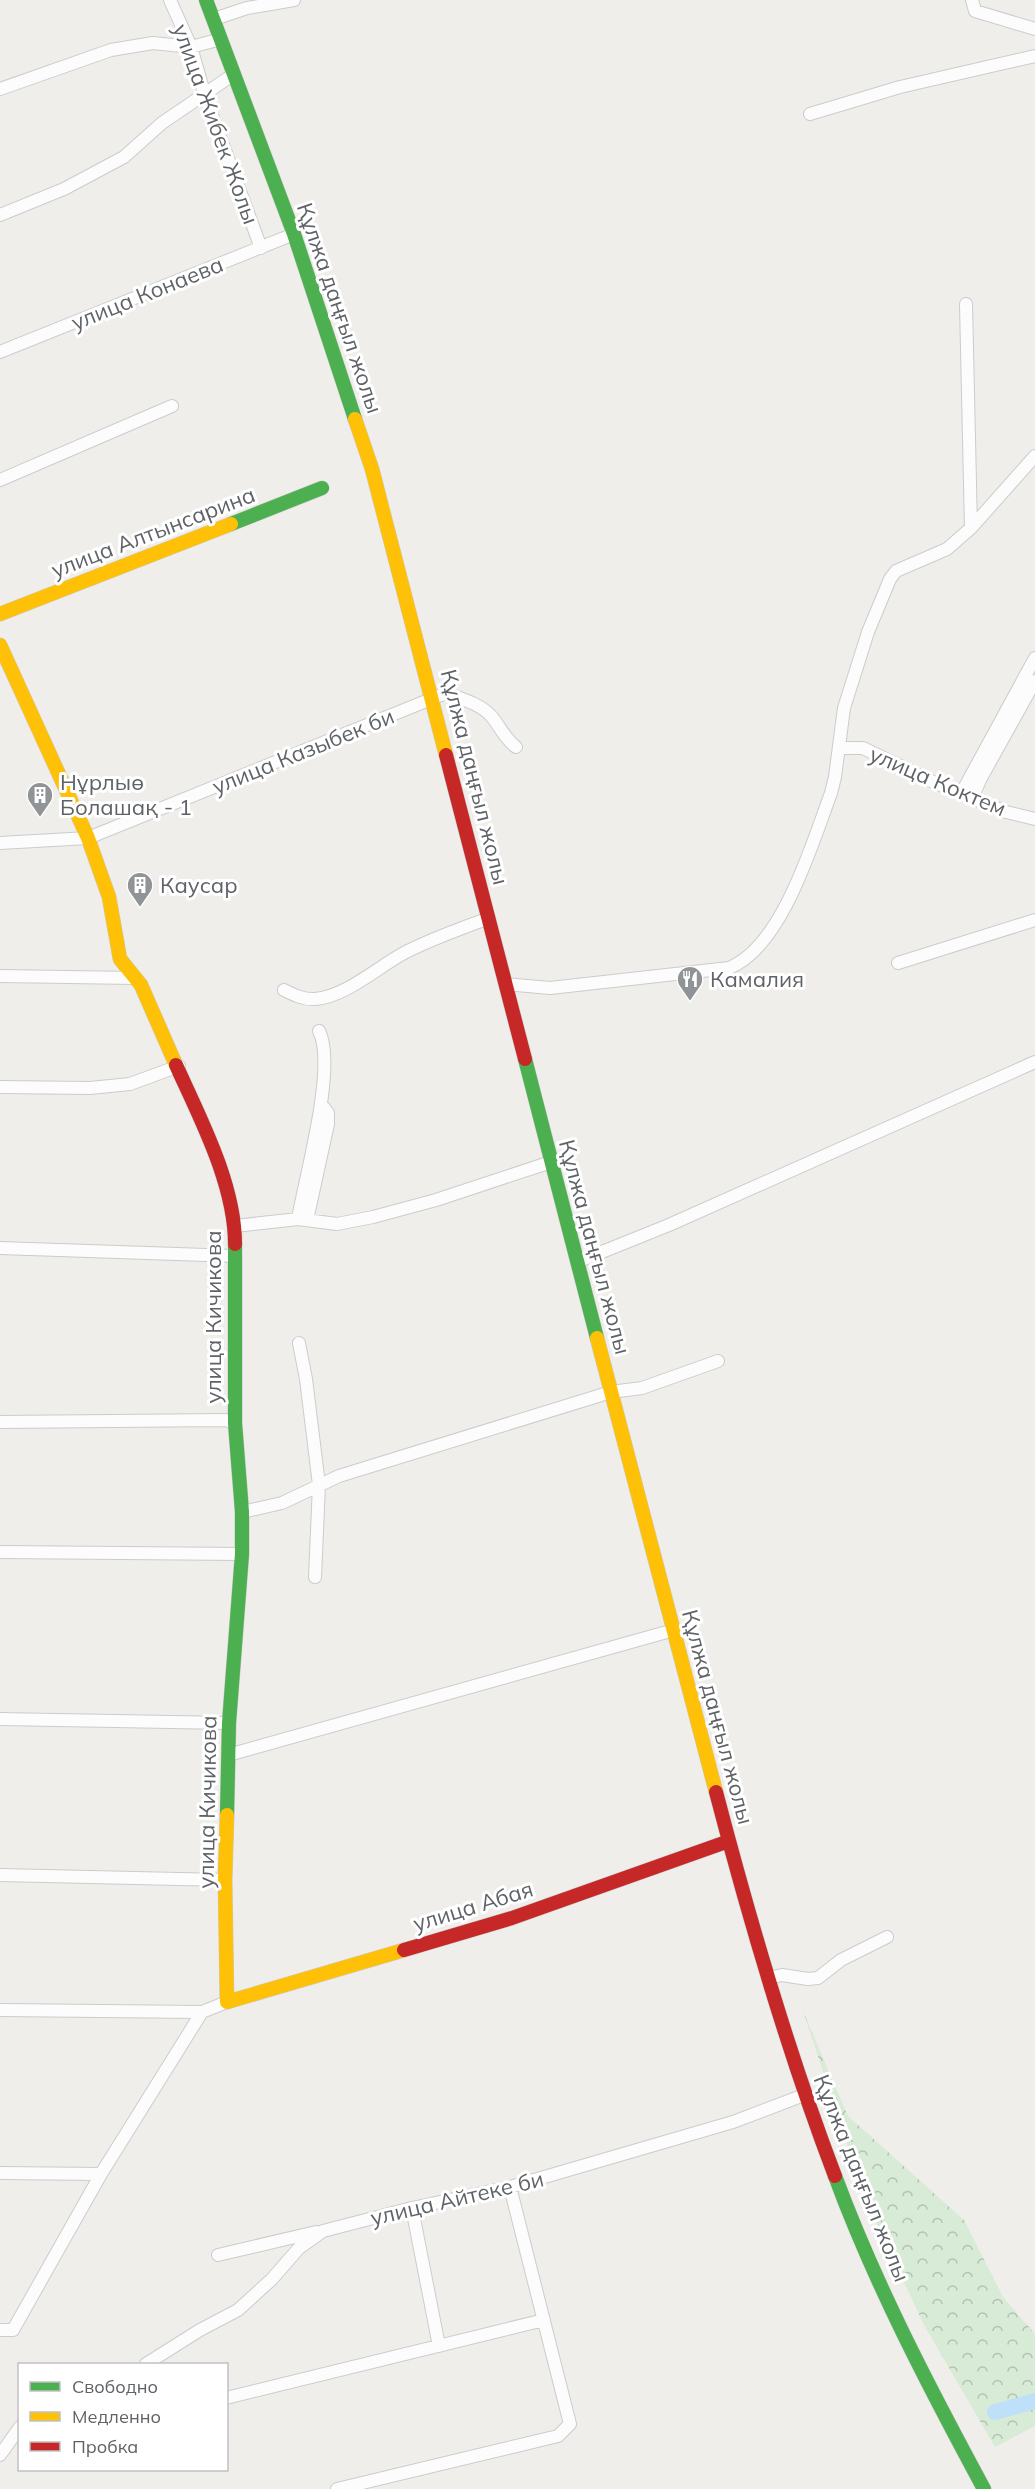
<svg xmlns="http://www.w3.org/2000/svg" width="1035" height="2489" viewBox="0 0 1035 2489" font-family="Mulish,sans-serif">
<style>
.forest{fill:url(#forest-crowns)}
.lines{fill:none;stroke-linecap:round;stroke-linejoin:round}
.river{stroke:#bfe0f9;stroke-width:16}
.street-casing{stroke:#cbcccc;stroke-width:14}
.fast-casing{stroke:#cacacb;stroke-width:15}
.slow-casing{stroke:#cacacb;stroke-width:15}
.jam-casing{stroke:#cacacb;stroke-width:15}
.street{stroke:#fdfcfc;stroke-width:12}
.fast{stroke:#4caf50;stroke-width:14}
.slow{stroke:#ffc107;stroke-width:14}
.jam{stroke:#c62828;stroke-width:14}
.labels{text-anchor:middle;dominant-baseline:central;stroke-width:6;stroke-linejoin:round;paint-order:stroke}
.street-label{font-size:22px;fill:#5f6368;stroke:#fff}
.poi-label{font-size:22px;fill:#5f6368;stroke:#fff;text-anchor:start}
</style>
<defs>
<pattern id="forest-crowns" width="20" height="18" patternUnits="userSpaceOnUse" patternTransform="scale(1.5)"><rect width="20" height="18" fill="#d8ebd6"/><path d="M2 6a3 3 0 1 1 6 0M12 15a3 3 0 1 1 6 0" fill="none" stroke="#b2c2b1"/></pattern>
</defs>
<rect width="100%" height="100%" fill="#efeeea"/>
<path class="forest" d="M 803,2011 L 848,2116 L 964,2220 L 1003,2297 L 1035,2334 L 1035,2426 L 995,2447 L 924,2325 L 865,2198 Z"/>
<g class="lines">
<path class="river" d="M 995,2412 L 1035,2401"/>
<g class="street-casing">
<path id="street" d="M 170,0 L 191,47 L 205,96 L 261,248
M 972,0 L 975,11 L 1035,29
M 214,19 L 247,8 L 294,0
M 0,89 L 111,50 L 153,43 L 191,47 L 221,39
M 810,114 L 900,87 L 1035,56
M 0,215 L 64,189 L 124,157 L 162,123 L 234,74
M 966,304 L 971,528
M 0,352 L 294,234
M 0,480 L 172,406
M 840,748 L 863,748 L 933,782 L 1006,812 L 1035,819
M 961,794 L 1035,658
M 972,798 L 981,778 L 1035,681
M 0,843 L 88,838 L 446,693 C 462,699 481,704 492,717 C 501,728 505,739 516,747
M 898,963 L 1035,920
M 0,976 L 136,978
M 506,984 L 550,988 L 729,968 C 782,947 812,844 831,793 L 835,777 L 844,708 L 868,632 L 890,579 L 896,571 L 947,549 L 971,528 L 1035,456
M 284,990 C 294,995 304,1000 315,999 C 345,997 378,967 404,953 C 431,939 460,929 489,918
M 0,1087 L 90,1088 L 130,1084 L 179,1066
M 298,1219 C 305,1177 337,1066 319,1031
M 307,1220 L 328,1124 L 328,1113 L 321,1104
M 235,1226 L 298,1219 L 337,1224 L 373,1217 L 436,1200 L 551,1162
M 0,1248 L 235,1256
M 577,1262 L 669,1225 L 1035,1062
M 299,1343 L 306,1379 L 319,1485 L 315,1577
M 0,1422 L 225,1420 L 235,1423
M 242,1512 L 282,1503 L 339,1476 L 611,1392 L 642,1388 L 718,1361
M 0,1552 L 242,1554
M 0,1719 L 229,1723
M 228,1755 L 674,1630
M 0,1875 L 225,1880
M 768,1978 L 782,1975 L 808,1979 L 818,1978 L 841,1960 L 887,1937
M 0,2010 L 202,2012 L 227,2002
M 0,2173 L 101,2174
M 412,2208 L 439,2346
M 218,2255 L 316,2232
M 0,2330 L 13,2330 L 101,2174 L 202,2012
M 146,2364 L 200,2330 L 238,2310 L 272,2279 L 299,2248 L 323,2231 L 412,2208 L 510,2187 L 733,2122 L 804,2095
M 226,2398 L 544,2320
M 0,2455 L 20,2427
M 337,2489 L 558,2436 L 570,2424 L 510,2187"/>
</g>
<g class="fast-casing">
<path id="fast" d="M 206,0 L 294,234 L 355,419
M 231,524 L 322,488
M 525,1059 L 597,1338
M 227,1815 L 229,1723 L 242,1554 L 242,1512 L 235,1423 L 235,1244
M 835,2176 C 875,2284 929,2387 984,2489"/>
</g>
<g class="slow-casing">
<path id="slow" d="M 355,419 L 372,469 L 446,755
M 0,614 L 231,524
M 0,645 L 88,838 L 109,897 L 120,959 L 141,985 L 176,1065
M 597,1338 L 716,1792
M 227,1815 L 225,1880 L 227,2002 L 404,1950"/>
</g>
<g class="jam-casing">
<path id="jam" d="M 446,755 L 525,1059
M 176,1065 C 200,1118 235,1184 235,1244
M 716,1792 C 750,1922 787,2050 835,2176
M 404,1950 L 512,1918 L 729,1841"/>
</g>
<use href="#street" class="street"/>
<use href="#fast" class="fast"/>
<use href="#slow" class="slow"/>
<use href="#jam" class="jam"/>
</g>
<defs>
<g id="building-pin" transform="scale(1.35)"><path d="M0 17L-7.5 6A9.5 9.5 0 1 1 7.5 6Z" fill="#919496" stroke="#fff"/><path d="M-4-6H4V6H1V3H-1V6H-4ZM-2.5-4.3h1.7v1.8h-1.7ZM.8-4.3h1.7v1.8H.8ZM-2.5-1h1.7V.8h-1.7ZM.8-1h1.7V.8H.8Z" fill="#fff"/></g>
<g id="restaurant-pin" transform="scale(1.35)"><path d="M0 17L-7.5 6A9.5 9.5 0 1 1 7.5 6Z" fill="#919496" stroke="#fff"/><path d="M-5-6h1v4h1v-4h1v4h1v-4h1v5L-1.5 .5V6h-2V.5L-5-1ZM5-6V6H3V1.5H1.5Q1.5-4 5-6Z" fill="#fff"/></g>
</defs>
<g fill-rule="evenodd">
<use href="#building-pin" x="40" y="795"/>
<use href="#building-pin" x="140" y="885"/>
<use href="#restaurant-pin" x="690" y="979"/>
</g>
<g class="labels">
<g class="street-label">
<text transform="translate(216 124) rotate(70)">улица Жибек Жолы</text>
<text transform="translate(147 293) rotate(-22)">улица Конаева</text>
<text transform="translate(340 308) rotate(71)">Құлжа даңғыл жолы</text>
<text transform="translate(153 532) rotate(-21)">улица Алтынсарина</text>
<text transform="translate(303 751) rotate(-22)">улица Казыбек би</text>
<text transform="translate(475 777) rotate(76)">Құлжа даңғыл жолы</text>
<text transform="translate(938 781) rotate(23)">улица Коктем</text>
<text transform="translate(595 1247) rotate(75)">Құлжа даңғыл жолы</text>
<text transform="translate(213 1317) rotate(-90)">улица Кичикова</text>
<text transform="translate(718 1717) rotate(75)">Құлжа даңғыл жолы</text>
<text transform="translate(207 1802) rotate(-89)">улица Кичикова</text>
<text transform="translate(473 1906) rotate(-17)">улица Абая</text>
<text transform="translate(862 2178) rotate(68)">Құлжа даңғыл жолы</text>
<text transform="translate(457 2198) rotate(-13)">улица Айтеке би</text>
</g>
<g class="poi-label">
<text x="60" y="782">Нұрлыө<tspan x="60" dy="25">Болашақ - 1</tspan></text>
<text x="160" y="885">Каусар</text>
<text x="710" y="979">Камалия</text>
</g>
</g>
<rect x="18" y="2363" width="210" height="108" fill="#ffffff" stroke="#bfc1c3" stroke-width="1.5"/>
<rect x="30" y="2382" width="30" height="9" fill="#4caf50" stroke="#bfc1c3" stroke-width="1.5"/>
<text x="72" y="2393" font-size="18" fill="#5f6368">Свободно</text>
<rect x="30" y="2412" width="30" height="9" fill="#ffc107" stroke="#bfc1c3" stroke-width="1.5"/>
<text x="72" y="2423" font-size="18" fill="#5f6368">Медленно</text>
<rect x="30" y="2442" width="30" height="9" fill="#c62828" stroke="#bfc1c3" stroke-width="1.5"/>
<text x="72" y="2453" font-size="18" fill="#5f6368">Пробка</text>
</svg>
